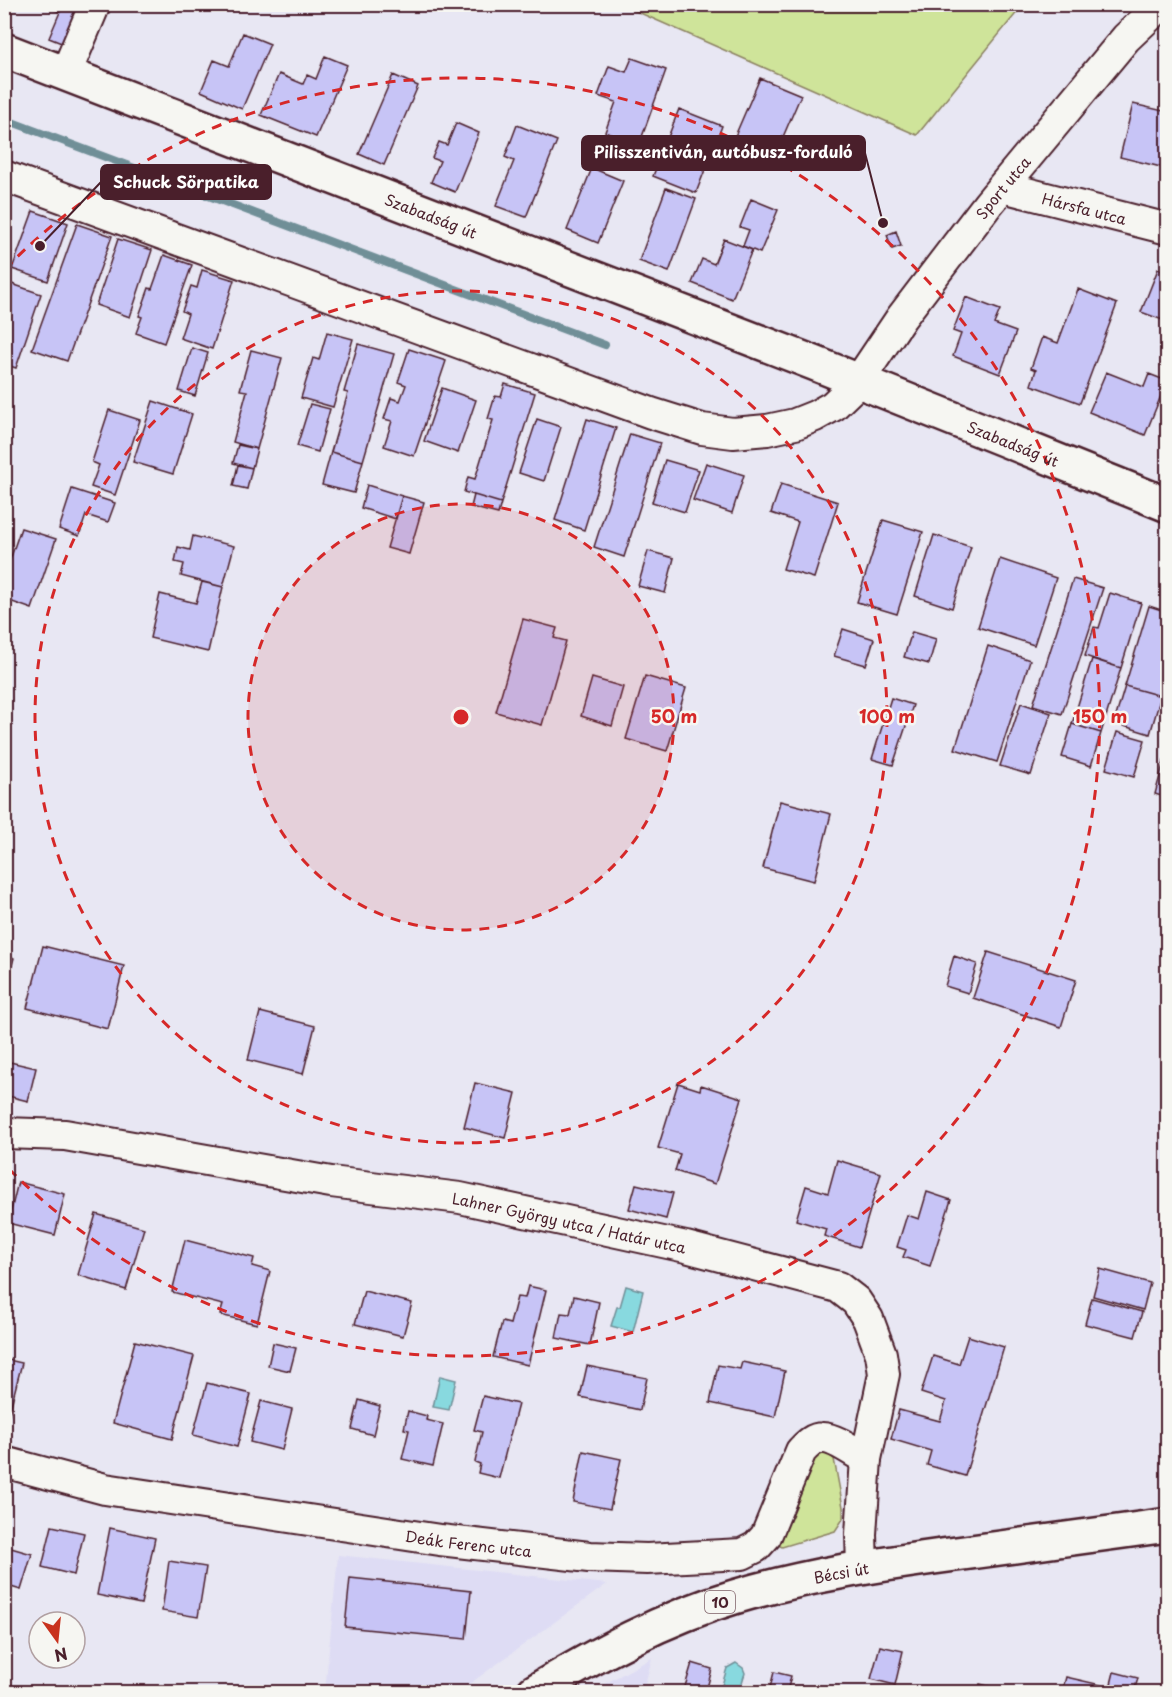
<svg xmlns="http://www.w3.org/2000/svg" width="1172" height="1697" viewBox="0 0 1172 1697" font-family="'Playpen Sans',sans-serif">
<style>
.built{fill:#dedcf4}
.green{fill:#cfe49a;stroke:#8c8262;stroke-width:1.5}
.water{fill:#88d9df;stroke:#6f8f97;stroke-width:1.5}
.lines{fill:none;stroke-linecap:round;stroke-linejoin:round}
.stream{stroke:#6f8f97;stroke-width:8}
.building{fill:#c7c4f6;stroke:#4a1f2b;stroke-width:1.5}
.minor-casing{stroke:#4a1f2b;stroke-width:34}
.major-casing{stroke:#4a1f2b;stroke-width:38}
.minor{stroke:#f6f6f2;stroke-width:30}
.major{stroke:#f6f6f2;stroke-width:33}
.ring{fill:none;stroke:#d62828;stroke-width:3;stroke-dasharray:10 8}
.labels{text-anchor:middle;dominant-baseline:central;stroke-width:5;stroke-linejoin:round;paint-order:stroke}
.shield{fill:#f6f6f2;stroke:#7e6067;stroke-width:1.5}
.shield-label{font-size:14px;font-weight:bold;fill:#4a1f2b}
.street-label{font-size:15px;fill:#4a1f2b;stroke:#f6f6f2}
.centre{fill:#d62828;stroke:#f6f6f2;stroke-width:3}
.ring-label{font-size:18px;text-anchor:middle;font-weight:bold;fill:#d62828;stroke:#f6f6f2;stroke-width:5;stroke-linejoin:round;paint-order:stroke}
.leader{fill:none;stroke:#4a1f2b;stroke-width:2}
.callout-dot{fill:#4a1f2b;stroke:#f6f6f2;stroke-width:2}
.callout{fill:#4a1f2b;stroke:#4a1f2b;stroke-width:2}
.callout-label{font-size:16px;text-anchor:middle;font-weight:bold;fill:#fff}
</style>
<rect width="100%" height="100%" fill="#e8e7f3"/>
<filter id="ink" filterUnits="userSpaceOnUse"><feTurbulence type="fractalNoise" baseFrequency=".0167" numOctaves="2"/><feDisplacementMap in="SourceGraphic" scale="12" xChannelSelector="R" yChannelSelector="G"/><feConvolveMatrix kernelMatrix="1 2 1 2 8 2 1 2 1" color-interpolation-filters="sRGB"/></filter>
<g filter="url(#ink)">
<path class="built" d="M 338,1555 L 607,1584 L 468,1685 L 454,1692 L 325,1692 Z
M 652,1658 L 643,1692 L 590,1692 Z"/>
<path class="green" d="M 622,5 L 1023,5 L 917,135 Z
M 818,1452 L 827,1452 L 834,1459 L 843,1507 L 843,1519 L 835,1531 L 782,1547 L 778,1545 L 812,1459 Z"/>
<path class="water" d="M 626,1286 L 643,1291 L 633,1332 L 611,1326 L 617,1307 L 620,1307 Z
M 440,1376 L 456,1380 L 449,1410 L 433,1407 Z
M 736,1663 L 743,1668 L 745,1673 L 739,1692 L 720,1692 L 727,1668 Z"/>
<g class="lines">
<path class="stream" d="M 4,119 L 605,345"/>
</g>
<path class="building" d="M 49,4 L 86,4 L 69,46 L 49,38 L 60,12 L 48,7 Z
M 243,33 L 270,44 L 242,109 L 201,91 L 214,60 L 229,66 Z
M 325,56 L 347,65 L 316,137 L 261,115 L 279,74 L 303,84 L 307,75 L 316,79 Z
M 632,58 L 666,70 L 639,145 L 605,132 L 616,102 L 598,96 L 609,66 L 626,72 Z
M 393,75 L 418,86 L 384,165 L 359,154 Z
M 760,78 L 801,95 L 770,167 L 729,150 Z
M 1133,104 L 1168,112 L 1168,140 L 1161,167 L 1120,157 Z
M 679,109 L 722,126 L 696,193 L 653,176 Z
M 456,123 L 479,133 L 455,192 L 431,182 L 440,161 L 432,158 L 439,142 L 447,145 Z
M 517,125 L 557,141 L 526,217 L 496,206 L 514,161 L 505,157 Z
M 592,168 L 623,181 L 598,243 L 567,230 Z
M 666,188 L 696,199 L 669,272 L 639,261 Z
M 751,199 L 778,210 L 760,253 L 743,246 L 749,230 L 740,227 Z
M 33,211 L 68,223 L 48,281 L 12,269 Z
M 77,224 L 112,236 L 67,361 L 32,349 Z
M 896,231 L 901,246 L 892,249 L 887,235 Z
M 118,239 L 152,250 L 130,317 L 96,305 Z
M 724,239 L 752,250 L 732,299 L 692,283 L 702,259 L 714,264 Z
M 164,255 L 192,265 L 164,343 L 136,333 L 142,317 L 139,316 L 149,288 L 152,289 Z
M 1158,269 L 1168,272 L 1168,322 L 1141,312 Z
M 202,270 L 234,280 L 212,349 L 180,338 L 188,314 L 182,311 L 191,286 L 197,288 Z
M 12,284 L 41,294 L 16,368 L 4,364 L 4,306 Z
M 1078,289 L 1117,304 L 1080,403 L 1031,385 L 1036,370 L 1031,368 L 1042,337 L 1058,343 Z
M 966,297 L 1000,310 L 994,324 L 1016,332 L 1000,374 L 953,356 L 961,334 L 953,331 Z
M 327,332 L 353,339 L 333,407 L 301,398 L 313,358 L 319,360 Z
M 358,344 L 394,354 L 363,461 L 331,452 L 348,393 L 344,392 Z
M 192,348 L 208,353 L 195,396 L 179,391 Z
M 409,349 L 446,361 L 414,456 L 384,446 L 392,421 L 384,419 L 391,398 L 400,401 L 406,385 L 398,382 Z
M 251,350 L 282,358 L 257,449 L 233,442 L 247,391 L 240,390 Z
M 1106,372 L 1144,387 L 1149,374 L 1167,381 L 1145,435 L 1089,412 Z
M 505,384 L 535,393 L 501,503 L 464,492 L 468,477 L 475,479 L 493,420 L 488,419 L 495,396 L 501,397 Z
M 442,388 L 476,400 L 458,453 L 424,441 Z
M 153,401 L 192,414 L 173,474 L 133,462 Z
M 310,404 L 330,409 L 318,452 L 297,446 Z
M 109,410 L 140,420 L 115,495 L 91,487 L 99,465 L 92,462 Z
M 537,419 L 561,427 L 544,481 L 519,473 Z
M 587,419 L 616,428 L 584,530 L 555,520 Z
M 630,434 L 660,443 L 624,557 L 594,547 Z
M 238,445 L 257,449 L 252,468 L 233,463 Z
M 331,452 L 363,461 L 354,493 L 322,485 Z
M 665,460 L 699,470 L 685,512 L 652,502 Z
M 706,463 L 744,475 L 732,513 L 693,500 Z
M 238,465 L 252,468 L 247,489 L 233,486 Z
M 781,484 L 838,502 L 814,578 L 783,569 L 798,522 L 771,513 Z
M 367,485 L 402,496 L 396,519 L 361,508 Z
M 72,489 L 115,503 L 108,522 L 86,515 L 79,536 L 59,529 Z
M 474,495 L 501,503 L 498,514 L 471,507 Z
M 402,496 L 424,502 L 409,554 L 387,548 Z
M 883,520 L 923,532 L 897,614 L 857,602 Z
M 21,528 L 56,539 L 32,609 L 4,599 L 4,577 Z
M 934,535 L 971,547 L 952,608 L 915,596 Z
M 193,536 L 234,546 L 223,587 L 181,576 L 184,564 L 175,562 L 178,547 L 190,550 Z
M 648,551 L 674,558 L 665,593 L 638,586 Z
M 1000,559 L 1056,578 L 1034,645 L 978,627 Z
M 1073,579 L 1103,588 L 1062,714 L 1033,705 Z
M 202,582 L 223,587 L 208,652 L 150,638 L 160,594 L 196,603 Z
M 1110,593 L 1141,603 L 1121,668 L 1085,656 L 1094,627 L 1099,628 Z
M 1149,606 L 1168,612 L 1168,675 L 1161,696 L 1125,686 Z
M 523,619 L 557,628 L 554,638 L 566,641 L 542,725 L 496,712 Z
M 843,629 L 874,639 L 866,665 L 834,656 Z
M 912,632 L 936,639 L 929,664 L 904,657 Z
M 988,646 L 1030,660 L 997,762 L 955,749 Z
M 1092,659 L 1121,668 L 1101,733 L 1072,724 Z
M 645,676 L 686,688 L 667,751 L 626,739 Z
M 592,678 L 623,687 L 612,726 L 581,716 Z
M 1125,686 L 1161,696 L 1150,734 L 1114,723 Z
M 891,698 L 913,705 L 893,765 L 872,759 Z
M 1021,703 L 1051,713 L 1031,775 L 1000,766 Z
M 1072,724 L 1101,733 L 1091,766 L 1062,757 Z
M 1117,732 L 1145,740 L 1134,777 L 1106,769 Z
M 1168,747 L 1168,798 L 1155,794 Z
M 780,801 L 831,814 L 814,881 L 763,868 Z
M 43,946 L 124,966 L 108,1029 L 27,1008 Z
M 988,952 L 1076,980 L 1061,1027 L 973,998 Z
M 4,956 L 14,958 L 4,994 Z
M 954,956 L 977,964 L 968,993 L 945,986 Z
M 260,1012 L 315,1026 L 303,1074 L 248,1060 Z
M 10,1062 L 36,1068 L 28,1101 L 4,1095 L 4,1082 Z
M 475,1083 L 516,1093 L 505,1138 L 464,1127 Z
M 678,1083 L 700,1090 L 701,1085 L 742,1098 L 715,1184 L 675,1171 L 680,1154 L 658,1148 Z
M 837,1160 L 881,1173 L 859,1247 L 824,1236 L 826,1229 L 796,1220 L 806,1186 L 828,1193 Z
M 18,1182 L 65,1194 L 55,1235 L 8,1223 Z
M 636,1184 L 673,1193 L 666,1219 L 629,1209 Z
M 927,1192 L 951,1200 L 930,1266 L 903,1257 L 906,1250 L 897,1247 L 907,1215 L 919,1219 Z
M 96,1214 L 144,1228 L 126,1290 L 78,1275 Z
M 185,1240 L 254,1258 L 252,1266 L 270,1271 L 257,1324 L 220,1315 L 223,1305 L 172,1292 Z
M 1100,1269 L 1150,1283 L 1143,1310 L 1093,1296 Z
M 528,1286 L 546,1290 L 528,1365 L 493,1357 L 502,1322 L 510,1324 L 517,1297 L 525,1298 Z
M 364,1291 L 412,1303 L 403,1336 L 355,1324 Z
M 574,1296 L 599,1302 L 590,1345 L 556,1338 L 561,1313 L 570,1314 Z
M 1092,1298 L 1142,1312 L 1135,1337 L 1085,1324 Z
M 968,1336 L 1004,1347 L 965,1476 L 927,1465 L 931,1451 L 891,1439 L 899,1410 L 940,1421 L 946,1401 L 921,1393 L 933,1356 L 959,1364 Z
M 135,1341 L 194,1356 L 172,1439 L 113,1423 Z
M 273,1343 L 296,1348 L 290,1371 L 268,1366 Z
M 4,1359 L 22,1363 L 8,1417 L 4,1416 Z
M 742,1362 L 785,1371 L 775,1417 L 710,1403 L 718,1365 L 740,1369 Z
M 587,1366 L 647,1378 L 640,1410 L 580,1397 Z
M 207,1383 L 251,1394 L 237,1447 L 193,1435 Z
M 483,1396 L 518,1404 L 499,1478 L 478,1473 L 480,1464 L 475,1462 L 482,1432 L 474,1430 Z
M 359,1400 L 380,1406 L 373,1435 L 352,1429 Z
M 261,1401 L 292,1409 L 282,1450 L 250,1442 Z
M 408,1411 L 427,1416 L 426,1420 L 443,1424 L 433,1466 L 402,1459 L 409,1430 L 404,1429 Z
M 583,1451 L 621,1459 L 610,1509 L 573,1502 Z
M 52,1526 L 84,1533 L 74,1575 L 42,1567 Z
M 110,1528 L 155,1538 L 141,1604 L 97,1595 Z
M 4,1546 L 32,1554 L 21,1590 L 4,1585 Z
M 169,1561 L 206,1567 L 198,1617 L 162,1611 Z
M 350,1578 L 471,1591 L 466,1639 L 345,1627 Z
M 880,1646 L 903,1651 L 895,1685 L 871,1679 Z
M 692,1663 L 712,1669 L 706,1692 L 684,1690 Z
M 774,1672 L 791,1676 L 787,1692 L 769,1692 Z
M 1114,1672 L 1138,1678 L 1134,1692 L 1109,1692 Z
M 1066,1677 L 1101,1685 L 1100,1692 L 1062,1692 Z
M 980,1684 L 1012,1692 L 978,1692 Z"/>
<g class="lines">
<g class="minor-casing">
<g id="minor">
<path d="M 66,73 L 95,4"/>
<path id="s1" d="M 4,176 L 651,413 L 702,429 L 733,433 L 767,430 L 795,424 L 815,416 L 833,406 L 858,382 L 901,318 L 988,204 L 1126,38 L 1162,4"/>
<path id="s2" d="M 1003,187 L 1168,229"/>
<path id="s3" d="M 4,1133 L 65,1135 L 331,1182 L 460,1198 L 686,1247 L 838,1287 L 856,1301 L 868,1319 L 881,1354 L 884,1374 L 866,1459 L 861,1534 L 862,1568"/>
<path id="s4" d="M 4,1462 L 105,1489 L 440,1540 L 589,1557 L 647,1559 L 742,1554 L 756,1547 L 766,1536 L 801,1451 C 807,1445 813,1438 822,1438 C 833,1437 856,1453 866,1459"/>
</g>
</g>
<g class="major-casing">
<g id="major">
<path id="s5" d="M 4,50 L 814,363 L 1168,505"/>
<path id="s6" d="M 534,1692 C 597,1654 664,1618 734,1597 C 807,1575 882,1564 956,1554 C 1027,1544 1097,1535 1168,1525"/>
</g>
</g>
<use href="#minor" class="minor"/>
<use href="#major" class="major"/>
</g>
</g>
<circle cx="461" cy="717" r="213" fill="#d62828" fill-opacity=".12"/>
<g class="ring">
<circle cx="461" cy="717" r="213"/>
<circle cx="461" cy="717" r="426"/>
<path d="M5 269A639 639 0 1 1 5 1165"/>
</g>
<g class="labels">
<rect class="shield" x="705" y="1591" width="30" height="22" rx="4.5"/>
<g class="shield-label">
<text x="720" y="1602">10</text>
</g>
<g class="street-label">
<text stroke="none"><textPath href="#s1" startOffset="1156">Sport utca</textPath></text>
<text stroke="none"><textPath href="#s2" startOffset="84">Hársfa utca</textPath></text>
<text stroke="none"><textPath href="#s5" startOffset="458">Szabadság út</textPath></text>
<text stroke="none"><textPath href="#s5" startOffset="1083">Szabadság út</textPath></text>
<text stroke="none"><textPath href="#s3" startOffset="573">Lahner György utca / Határ utca</textPath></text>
<text stroke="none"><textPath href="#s4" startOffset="472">Deák Ferenc utca</textPath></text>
<text stroke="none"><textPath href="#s6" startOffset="332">Bécsi út</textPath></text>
</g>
</g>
<circle cx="461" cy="717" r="9" class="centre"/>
<g class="ring-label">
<text x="674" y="723">50 m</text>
<text x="887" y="723">100 m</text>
<text x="1100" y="723">150 m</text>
</g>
<path class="leader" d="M883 223L865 153M40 246L101 182"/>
<g class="callout-dot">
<circle cx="883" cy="223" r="6"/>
<circle cx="40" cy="246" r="6"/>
</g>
<g class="callout">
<rect x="582" y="136" width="283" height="34" rx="6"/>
<rect x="101" y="165" width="170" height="34" rx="6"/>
</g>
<g class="callout-label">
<text x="723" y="158">Pilisszentiván, autóbusz-forduló</text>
<text x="186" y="188">Schuck Sörpatika</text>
</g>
<rect width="1172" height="1697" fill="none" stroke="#f6f6f2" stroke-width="24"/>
<rect x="12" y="12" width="1148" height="1673" fill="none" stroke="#4a1f2b" stroke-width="2" filter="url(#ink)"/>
<g transform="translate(57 1640) rotate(165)"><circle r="28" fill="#f6f6f2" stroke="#b1a0a2" stroke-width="1.5"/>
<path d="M0-4.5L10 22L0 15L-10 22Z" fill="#c8321e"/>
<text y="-9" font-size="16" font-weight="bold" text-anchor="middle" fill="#4a1f2b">N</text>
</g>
</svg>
